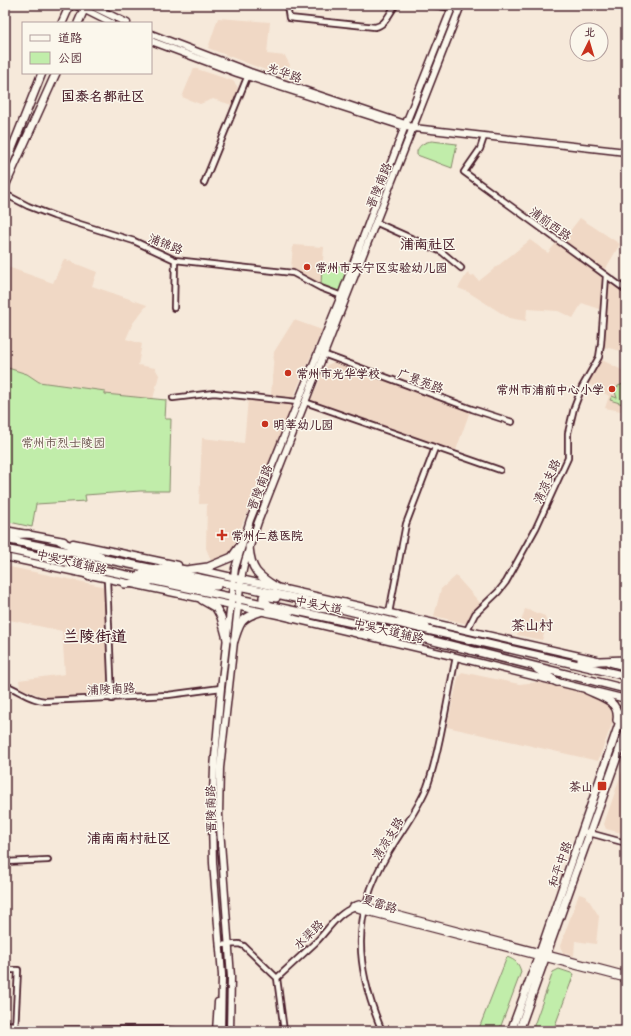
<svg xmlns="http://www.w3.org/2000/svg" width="631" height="1036" viewBox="0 0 631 1036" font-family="'Playpen Sans','LXGW WenKai TC',sans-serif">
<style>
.built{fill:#f0d8c5}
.green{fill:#c1edaa;stroke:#86866a}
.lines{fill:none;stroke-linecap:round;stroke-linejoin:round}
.minor-casing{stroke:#4a1f2b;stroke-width:8}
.tertiary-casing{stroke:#4a1f2b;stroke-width:8}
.secondary-casing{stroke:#4a1f2b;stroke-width:9}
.primary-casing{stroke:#4a1f2b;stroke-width:10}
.minor{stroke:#fbf7ec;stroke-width:4.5}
.tertiary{stroke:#fbf7ec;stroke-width:5.5}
.secondary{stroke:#fbf7ec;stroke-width:6}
.primary{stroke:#fbf7ec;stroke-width:7}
.poi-dot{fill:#c8321e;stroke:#fbf7ec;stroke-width:1.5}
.labels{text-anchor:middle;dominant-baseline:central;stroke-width:3;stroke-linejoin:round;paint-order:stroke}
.street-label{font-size:12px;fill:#4a1f2b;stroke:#fbf7ec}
.poi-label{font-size:12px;font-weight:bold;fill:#4a1f2b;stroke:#fbf7ec;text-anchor:start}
.park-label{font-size:12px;fill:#68524b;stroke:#fbf7ec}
.quarter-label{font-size:14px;font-weight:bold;fill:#4a1f2b;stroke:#fbf7ec}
.district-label{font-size:16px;font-weight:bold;fill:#4a1f2b;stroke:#fbf7ec}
</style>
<rect width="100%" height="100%" fill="#f6e9da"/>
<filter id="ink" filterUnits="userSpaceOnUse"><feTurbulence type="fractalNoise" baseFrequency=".025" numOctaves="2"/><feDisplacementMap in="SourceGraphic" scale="8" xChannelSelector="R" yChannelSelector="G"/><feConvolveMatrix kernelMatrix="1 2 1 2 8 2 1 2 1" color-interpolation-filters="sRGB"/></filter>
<g filter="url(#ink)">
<path class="built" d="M 218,18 L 270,22 L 267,54 L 285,56 L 290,65 L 286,78 L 208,48 Z
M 194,68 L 233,81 L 237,86 L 238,91 L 232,105 L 213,99 L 200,104 L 182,97 Z
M 580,218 L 620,244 L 606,268 L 601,269 L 562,241 Z
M 530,240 L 548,253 L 556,243 L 601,276 L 603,281 L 602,310 L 582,303 L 573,318 L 558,311 L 527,309 L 526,321 L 509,318 L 468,292 L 458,288 L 468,272 L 470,276 L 474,275 L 479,281 Z
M 293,245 L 324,247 L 321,286 L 291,269 Z
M 64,259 L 97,272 L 92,286 L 147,305 L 133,323 L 126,339 L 142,344 L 138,365 L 155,368 L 159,375 L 153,399 L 105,394 L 105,391 L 39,382 L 27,374 L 5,367 L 5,266 L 53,283 Z
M 611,283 L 626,293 L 626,352 L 604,347 L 608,285 Z
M 294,320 L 322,330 L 293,398 L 271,395 L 274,352 Z
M 600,359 L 626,372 L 626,412 L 605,408 L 609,396 L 587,383 Z
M 334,362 L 470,411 L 455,453 L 313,403 L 311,399 L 327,365 Z
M 248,399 L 290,403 L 292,406 L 268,464 L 243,522 L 228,560 L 212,563 L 206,548 L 207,504 L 199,504 L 202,438 L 244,443 Z
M 5,566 L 102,586 L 104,589 L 111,692 L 50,699 L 20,688 L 19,680 L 65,674 L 62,631 L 5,619 Z
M 456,576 L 482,605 L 468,624 L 434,616 L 441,589 Z
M 525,609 L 545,616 L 547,626 L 542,640 L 517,635 Z
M 462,672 L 519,684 L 538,682 L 586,693 L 603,699 L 609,705 L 613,717 L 612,724 L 598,761 L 447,727 L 458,678 Z
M 626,760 L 626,834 L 606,829 L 604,824 Z
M 579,894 L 586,896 L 599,916 L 596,944 L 575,941 L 574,956 L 563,953 L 560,946 Z
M 5,978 L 7,978 L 11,983 L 8,1029 L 5,1029 Z"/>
<path class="green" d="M 432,141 L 457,144 L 452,168 L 417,155 L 417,151 C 420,144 425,142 432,141 Z
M 322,264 L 349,267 L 342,288 L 339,291 L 334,292 L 321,286 Z
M 5,367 L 27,374 L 39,382 L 105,391 L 105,394 L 166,400 L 165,419 L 171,419 L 169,491 L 140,491 L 85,495 L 86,501 L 36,504 L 32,527 L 5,521 Z
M 626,383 L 626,405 L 610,400 L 612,396 L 617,398 L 615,392 L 618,386 Z
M 507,957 C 515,960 519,963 521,972 L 499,1031 L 478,1031 Z
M 559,969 L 574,974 L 553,1031 L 532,1031 L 553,972 Z"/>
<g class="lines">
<g class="minor-casing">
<path id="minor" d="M 287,5 L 289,18 L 375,27 C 386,25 389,13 396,5
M 433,5 L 452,8
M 484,137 L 480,149 L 464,172 L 626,290
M 204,183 L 248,75
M 5,194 L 28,206 L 54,216 L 134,241 L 175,260 L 293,273 L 321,288 L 342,296
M 375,222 L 442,252 L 461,268
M 174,308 L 175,260
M 323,354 L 472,409 L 512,422
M 173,398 L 214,393 L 298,402
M 305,402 L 500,470
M 107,580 L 112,699
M 389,613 L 406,524 L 435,448
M 467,630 L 475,614 L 498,592 L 506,582 L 536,528 L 568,458 L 568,433 L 574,408 L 582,387 L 599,357 L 601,344 L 606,276
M 5,685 C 19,690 30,700 45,701 L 168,695 L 221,688
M 582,831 L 626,843
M 5,862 L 48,860
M 219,945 L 239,944 L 244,946 L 277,978 L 284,1031
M 5,970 L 18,970 L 15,1031
M 277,978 C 290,966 303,954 316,942 C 328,930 338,912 355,907
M 5,1024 L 15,1025
M 15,1030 L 164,1029 L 175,1031
M 382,1031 C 355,967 351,916 387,855 C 401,831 416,813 427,787 C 434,768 438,748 442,728 C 447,705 451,681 456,657"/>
</g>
<g class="tertiary-casing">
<path id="tertiary" d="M 353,906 L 358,909 L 364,911 L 626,979
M 353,906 L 359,904 L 365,906 L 626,975"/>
</g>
<g class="secondary-casing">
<path id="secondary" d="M 75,5 L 111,23
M 90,5 L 127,23
M 151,34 L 250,72 L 408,125
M 151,41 L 237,73 L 405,127 L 626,152
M 5,530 L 64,541
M 73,543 L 178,565
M 5,557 L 278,615 L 448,655 L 626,699
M 197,569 L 597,660
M 608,662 L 626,667
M 216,1031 L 218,1002
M 221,1031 L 222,975 L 213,863 L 212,822 L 214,768 L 221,688 L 235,568 L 250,520 L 341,296 L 406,123 L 453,5
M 230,1031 L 231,977 L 219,815 L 220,768 L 241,579 L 245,561 L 258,522 L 461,5"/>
</g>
<g class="primary-casing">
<path id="primary" d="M 62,23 L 70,5
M 78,23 L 86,5
M 5,166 L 42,73
M 5,186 L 56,73
M 5,535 L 28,534
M 5,539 L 254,589 L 317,603 L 406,625 L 626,676
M 60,541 C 73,548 88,549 101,556
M 249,547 C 251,570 257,575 276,587
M 5,549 L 418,637 L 626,689
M 71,566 L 90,576
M 160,569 L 168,567 L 186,570 L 208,567 L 232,557 L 242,543
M 140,574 L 153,574 L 210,586 L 217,586 L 216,583
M 125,584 L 149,582
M 202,600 L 216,608 L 221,617 L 227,639
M 328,603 L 345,603
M 300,604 L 318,608 L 327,609
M 269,605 L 263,600 L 263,597 L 270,597 L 276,598
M 268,607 L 292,618
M 398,615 L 405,619 L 426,627
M 359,634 L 379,634 L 396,637
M 234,641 C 240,623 240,618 260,612
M 581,660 L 589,662 L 600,661 L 626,660
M 537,669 L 557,682
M 587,690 C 602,697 620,701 617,720
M 511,1031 L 542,947 L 626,704
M 519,1031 L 626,732"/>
</g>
<use href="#minor" class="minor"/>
<use href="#tertiary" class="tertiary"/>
<use href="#secondary" class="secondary"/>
<use href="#primary" class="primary"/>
</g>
</g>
<g class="poi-dot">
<circle cx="307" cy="267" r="4"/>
<circle cx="288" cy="373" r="4"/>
<circle cx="612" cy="389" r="4"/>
<circle cx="265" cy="424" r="4"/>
<path d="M220 529h4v4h4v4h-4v4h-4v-4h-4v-4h4z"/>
<rect x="597" y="781" width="10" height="10" rx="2"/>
</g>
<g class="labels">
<g class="street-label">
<text transform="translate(285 72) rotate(19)">光华路</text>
<text transform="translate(378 185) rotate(-68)">晋陵南路</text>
<text transform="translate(551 223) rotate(36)">浦前西路</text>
<text transform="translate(166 243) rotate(22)">浦锦路</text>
<text transform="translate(421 380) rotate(20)">广景苑路</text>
<text transform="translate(546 481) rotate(-65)">清凉支路</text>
<text transform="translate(259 487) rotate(-69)">晋陵南路</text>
<text transform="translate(72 561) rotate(13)">中吴大道辅路</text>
<text transform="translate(319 604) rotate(12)">中吴大道</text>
<text transform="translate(389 630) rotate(13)">中吴大道辅路</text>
<text transform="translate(111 688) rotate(-3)">浦陵南路</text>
<text transform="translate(210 809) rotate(-91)">晋陵南路</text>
<text transform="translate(387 838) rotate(-58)">清凉支路</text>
<text transform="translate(559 864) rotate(-71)">和平中路</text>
<text transform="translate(380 903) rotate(18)">夏雷路</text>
<text transform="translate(308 934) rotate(-45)">水渠路</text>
</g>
<g class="poi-label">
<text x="315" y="267">常州市天宁区实验幼儿园</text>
<text x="296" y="373">常州市光华学校</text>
<text x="604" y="389" text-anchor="end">常州市浦前中心小学</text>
<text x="273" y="424">明莘幼儿园</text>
<text x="231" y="535">常州仁慈医院</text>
<text x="593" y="786" text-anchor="end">茶山</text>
</g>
<g class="park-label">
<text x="63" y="442">常州市烈士陵园</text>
</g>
<g class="quarter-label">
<text x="103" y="95">国泰名都社区</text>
<text x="428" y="243">浦南社区</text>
<text x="532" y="624">茶山村</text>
<text x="129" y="837">浦南南村社区</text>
</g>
<g class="district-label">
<text x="95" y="635">兰陵街道</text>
</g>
</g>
<rect width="631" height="1036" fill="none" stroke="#fbf7ec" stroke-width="20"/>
<rect x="10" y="10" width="611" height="1016" fill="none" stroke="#4a1f2b" stroke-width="1.5" filter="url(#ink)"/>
<rect x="22" y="22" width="130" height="52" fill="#fbf7ec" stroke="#b4a19f"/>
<rect x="30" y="35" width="20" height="6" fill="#fbf7ec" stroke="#b4a19f"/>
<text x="58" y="42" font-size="12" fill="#4a1f2b">道路</text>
<rect x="30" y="52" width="20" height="12" fill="#c1edaa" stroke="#b4a19f"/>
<text x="58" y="62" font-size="12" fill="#4a1f2b">公园</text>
<g transform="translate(589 42) rotate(5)"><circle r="19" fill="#fbf7ec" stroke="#b4a19f"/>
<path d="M0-3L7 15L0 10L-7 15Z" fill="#c8321e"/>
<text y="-6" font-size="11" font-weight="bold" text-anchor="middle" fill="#4a1f2b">北</text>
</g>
</svg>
